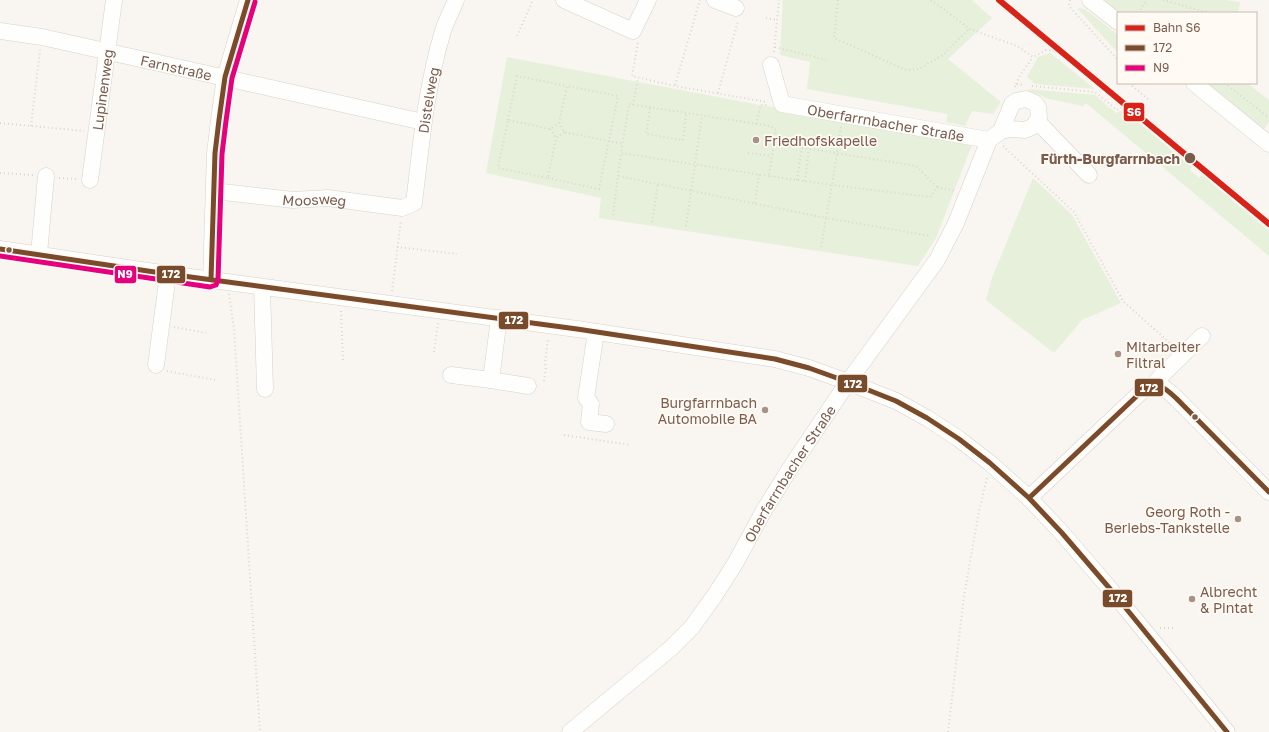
<svg xmlns="http://www.w3.org/2000/svg" width="1269" height="732" viewBox="0 0 1269 732" font-family="'Golos Text',sans-serif">
<style>
.green{fill:#e7f0db}
.lines{fill:none;stroke-linecap:round;stroke-linejoin:round}
.minor-casing{stroke:#d7d1cb;stroke-width:17}
.path{stroke:#dcd5d0;stroke-width:2;stroke-dasharray:1 3;stroke-linecap:butt}
.minor{stroke:#fefefd;stroke-width:16}
.bus-1-casing{stroke:#fffaf3;stroke-width:8}
.bus-2-casing{stroke:#fffaf3;stroke-width:8}
.bus-1{stroke:#7a4b2a;stroke-width:5}
.bus-2{stroke:#e5007d;stroke-width:5}
.rail-1-casing{stroke:#fffaf3;stroke-width:9}
.rail-1{stroke:#d72319;stroke-width:6}
.poi-dot{fill:#a69286;stroke:#fffaf3;stroke-width:1.5}
.stop-dot{fill:#7a5c4d;stroke:#fffaf3;stroke-width:1.5}
.labels{text-anchor:middle;dominant-baseline:central;stroke-width:3.5;stroke-linejoin:round;paint-order:stroke}
.street-label{font-size:14px;fill:#7a5c4d;stroke:#fffaf3}
.poi-label{font-size:14px;fill:#7a5c4d;stroke:#fffaf3;text-anchor:start}
.stop-label{font-size:14px;font-weight:bold;fill:#7a5c4d;stroke:#fffaf3;text-anchor:end}
.line-badge{stroke:#fffaf3;stroke-width:1.5}
.badge-label{font-size:11px;text-anchor:middle;font-weight:bold;fill:#fff}
</style>
<rect width="100%" height="100%" fill="#f9f5f0"/>
<path class="green" d="M 783,0 L 972,0 L 992,18 L 948,59 L 1001,102 L 993,114 L 972,111 L 965,126 L 946,122 L 948,114 L 807,89 L 810,62 L 780,55 Z
M 1104,0 L 1225,0 L 1240,2 L 1238,13 L 1119,13 Z
M 1077,8 L 1085,9 L 1118,35 L 1118,53 Z
M 1050,53 L 1095,89 L 1035,84 L 1027,77 L 1038,57 Z
M 507,57 L 972,145 L 936,238 L 918,266 L 599,218 L 601,198 L 486,173 Z
M 1205,83 L 1247,83 L 1269,100 L 1269,122 L 1263,130 Z
M 1029,89 L 1095,95 L 1116,113 L 1123,110 L 1192,167 L 1190,170 L 1199,178 L 1202,175 L 1269,231 L 1269,256 L 1086,103 L 1083,106 L 1045,98 L 1040,95 L 1028,91 Z
M 1033,178 L 1072,215 L 1121,303 L 1082,320 L 1054,353 L 986,300 L 992,278 Z"/>
<g class="lines">
<g class="minor-casing">
<g id="minor">
<path d="M 564,0 L 633,31 L 648,0"/>
<path d="M 715,0 L 736,8"/>
<path d="M 1090,0 L 1118,22"/>
<path id="s1" d="M 0,31 L 42,37 L 423,122"/>
<path id="s2" d="M 771,65 L 782,104 L 989,140"/>
<path d="M 1194,83 L 1269,144"/>
<path d="M 1038,122 L 1089,175"/>
<path id="s3" d="M 90,180 L 114,0"/>
<path id="s4" d="M 214,191 L 293,200 L 328,198 L 402,208 L 414,203 C 421,145 426,87 443,31 C 446,21 452,10 456,0"/>
<path d="M 0,249 L 168,274 L 577,329 L 775,359 L 809,368 L 848,382 L 896,401 L 927,418 L 959,439 L 990,463 L 1029,498 L 1062,533 L 1111,590 L 1227,732"/>
<path d="M 39,254 L 46,176"/>
<path d="M 211,280 L 215,153 L 219,120 L 225,77 L 248,0"/>
<path d="M 262,287 L 265,389"/>
<path d="M 499,318 L 491,380 L 528,386"/>
<path d="M 596,332 L 586,398 L 591,404 L 589,422 L 606,424"/>
<path d="M 156,365 L 168,274"/>
<path d="M 451,375 L 491,380"/>
<path d="M 1154,384 L 1161,376 L 1202,336"/>
<path d="M 1029,498 L 1140,393 C 1158,379 1161,385 1176,398 L 1269,492"/>
<path id="s5" d="M 570,732 L 670,649 L 692,627 L 715,595 L 736,562 L 763,512 L 789,470 L 848,382 L 937,260 L 956,223 L 989,140 L 1001,131 L 1012,104 L 1016,101 L 1026,99 L 1035,103 L 1038,107 L 1039,117 L 1034,126 L 1025,130 L 1012,129 L 1001,131"/>
</g>
</g>
<path class="path" d="M 838,0 L 834,38 L 906,70 L 919,69 L 943,55 L 970,28
M 931,0 L 970,29 L 1017,46 L 1033,57 L 1046,50 L 1055,51
M 1070,0 L 1069,6 L 1118,60
M 1163,0 L 1210,13
M 1138,13 L 1147,0
M 766,18 L 777,20
M 517,36 L 533,0
M 638,43 L 632,76 L 675,86 L 767,102
M 775,47 L 826,60
M 774,52 L 779,0
M 1117,64 L 1118,63
M 1129,83 L 1149,100
M 1225,83 L 1269,118
M 1016,84 L 1019,77 L 1033,57
M 675,85 L 700,0
M 1032,86 L 1095,92 L 1117,110 L 1123,105
M 1015,87 L 1016,84 L 1024,85
M 718,93 L 738,21
M 633,105 L 638,78
M 650,108 L 646,134 L 683,140 L 686,114
M 508,120 L 517,76 L 567,86
M 0,123 L 84,131
M 756,124 L 761,105 L 769,105
M 31,126 L 40,50
M 841,127 L 832,185 L 769,176 L 774,143 L 916,166 L 937,187
M 550,129 L 556,138
M 564,132 L 556,138 L 548,178 L 498,168 L 508,120 L 550,129 L 559,123 L 564,132 L 623,144
M 1003,146 L 1074,212 L 1123,301 L 1173,346
M 748,153 L 772,156
M 0,173 L 33,175
M 618,176 L 621,153
M 769,176 L 621,153 L 629,104 L 770,126 L 776,130 L 774,143
M 59,178 L 77,179
M 548,178 L 599,189 L 618,96 L 567,86 L 559,123
M 797,180 L 802,147
M 805,181 L 809,149
M 755,203 L 759,174
M 613,215 L 618,176 L 826,218 L 832,185 L 930,197 L 937,187 L 955,191
M 652,222 L 658,184
M 686,226 L 702,116
M 397,247 L 457,254
M 821,247 L 826,218 L 931,236
M 392,291 L 401,220
M 229,294 L 234,329 L 260,732
M 341,311 L 343,362
M 174,327 L 206,333
M 434,352 L 438,323
M 167,371 L 215,380
M 544,381 L 546,368 L 545,362 L 548,339
M 564,435 L 631,445
M 1160,628 L 1175,628
M 948,732 L 964,596 L 979,511 L 987,478"/>
<use href="#minor" class="minor"/>
<g class="bus-1-casing">
<path id="bus-1" d="M 0,249 L 168,274 L 577,329 L 775,359 L 809,368 L 848,382 L 896,401 L 927,418 L 959,439 L 990,463 L 1029,498 L 1062,533 L 1111,590 L 1227,732
M 211,280 L 215,153 L 219,120 L 225,77 L 248,0
M 1029,498 L 1140,393 C 1157,381 1162,385 1176,398 L 1269,492"/>
</g>
<g class="bus-2-casing">
<path id="bus-2" d="M 0,256 L 210,287 L 216,285 L 218,280 L 222,154 L 226,121 L 232,78 L 255,2"/>
</g>
<use href="#bus-1" class="bus-1"/>
<use href="#bus-2" class="bus-2"/>
<g class="rail-1-casing">
<path id="rail-1" d="M 999,0 L 1269,224"/>
</g>
<use href="#rail-1" class="rail-1"/>
</g>
<g class="poi-dot">
<circle cx="756" cy="140" r="4"/>
<circle cx="1118" cy="354" r="4"/>
<circle cx="765" cy="410" r="4"/>
<circle cx="1238" cy="519" r="4"/>
<circle cx="1192" cy="599" r="4"/>
</g>
<g class="stop-dot">
<circle cx="1190" cy="158" r="6"/>
<circle cx="9" cy="250" r="3.5"/>
<circle cx="1195" cy="417" r="3.5"/>
</g>
<g class="labels">
<g class="street-label">
<text stroke="none"><textPath href="#s1" startOffset="180">Farnstraße</textPath></text>
<text stroke="none"><textPath href="#s3" startOffset="91">Lupinenweg</textPath></text>
<text stroke="none"><textPath href="#s4" startOffset="306">Distelweg</textPath></text>
<text stroke="none"><textPath href="#s2" startOffset="146">Oberfarrnbacher Straße</textPath></text>
<text stroke="none"><textPath href="#s4" startOffset="101">Moosweg</textPath></text>
<text stroke="none"><textPath href="#s5" startOffset="343">Oberfarrnbacher Straße</textPath></text>
</g>
<g class="poi-label">
<text x="764" y="140">Friedhofskapelle</text>
<text x="1126" y="346">Mitarbeiter<tspan x="1126" dy="16">Filtral</tspan></text>
<text x="757" y="402" text-anchor="end">Burgfarrnbach<tspan x="757" dy="16">Automobile BA</tspan></text>
<text x="1230" y="511" text-anchor="end">Georg Roth -<tspan x="1230" dy="16">Beriebs-Tankstelle</tspan></text>
<text x="1200" y="591">Albrecht<tspan x="1200" dy="16">&amp; Pintat</tspan></text>
</g>
<g class="stop-label">
<text x="1180" y="158">Fürth-Burgfarrnbach</text>
</g>
</g>
<g class="line-badge">
<rect x="1123" y="102" width="22" height="20" rx="4" fill="#d72319"/>
<rect x="156" y="265" width="30" height="19" rx="4" fill="#7a4b2a"/>
<rect x="114" y="265" width="23" height="19" rx="4" fill="#e5007d"/>
<rect x="498" y="311" width="31" height="19" rx="4" fill="#7a4b2a"/>
<rect x="837" y="374" width="31" height="19" rx="4" fill="#7a4b2a"/>
<rect x="1134" y="378" width="30" height="19" rx="4" fill="#7a4b2a"/>
<rect x="1102" y="589" width="31" height="19" rx="4" fill="#7a4b2a"/>
</g>
<g class="badge-label">
<text x="1134" y="116">S6</text>
<text x="171" y="278">172</text>
<text x="125" y="278">N9</text>
<text x="514" y="324">172</text>
<text x="853" y="388">172</text>
<text x="1149" y="392">172</text>
<text x="1118" y="602">172</text>
</g>
<rect x="1117" y="12" width="140" height="72" fill="#fffaf3" stroke="#cabbb1"/>
<rect x="1125" y="25" width="20" height="6" fill="#d72319" stroke="#cabbb1"/>
<text x="1153" y="32" font-size="12" fill="#7a5c4d">Bahn S6</text>
<rect x="1125" y="45" width="20" height="6" fill="#7a4b2a" stroke="#cabbb1"/>
<text x="1153" y="52" font-size="12" fill="#7a5c4d">172</text>
<rect x="1125" y="65" width="20" height="6" fill="#e5007d" stroke="#cabbb1"/>
<text x="1153" y="72" font-size="12" fill="#7a5c4d">N9</text>
</svg>
